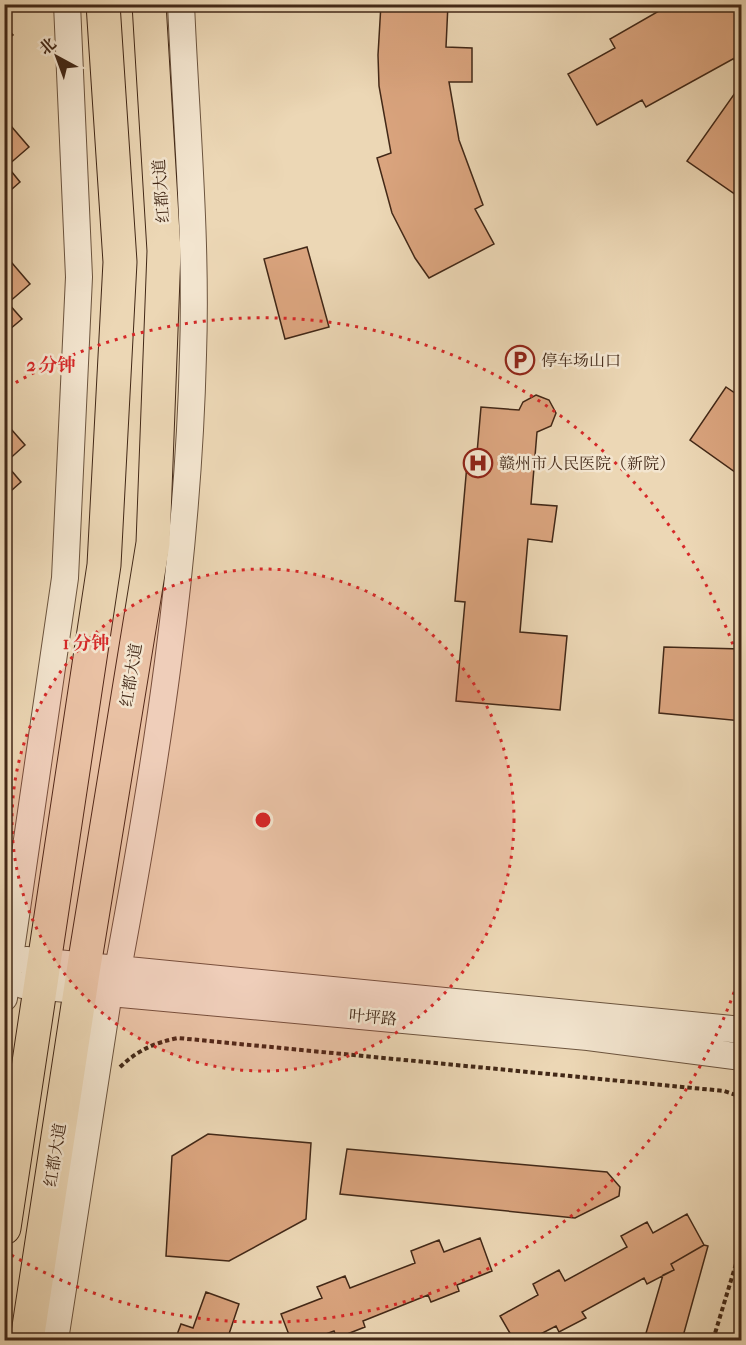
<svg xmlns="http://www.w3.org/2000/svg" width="746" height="1345" viewBox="0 0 746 1345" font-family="'IM FELL French Canon','Noto Serif SC',serif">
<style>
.building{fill:#daa47e;stroke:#422817;stroke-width:1.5}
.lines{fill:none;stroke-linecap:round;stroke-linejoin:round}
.minor-casing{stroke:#6c543e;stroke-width:28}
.major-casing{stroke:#422817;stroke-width:35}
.path{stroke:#422817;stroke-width:4;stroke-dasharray:4.5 3;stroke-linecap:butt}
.minor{stroke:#f3e5cf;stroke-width:26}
.major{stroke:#ecd7b5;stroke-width:33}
.ring{fill:none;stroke:#d62828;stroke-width:3;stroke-dasharray:3 6}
.labels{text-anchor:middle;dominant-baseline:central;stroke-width:5;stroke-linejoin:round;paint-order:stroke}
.street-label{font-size:16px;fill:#422817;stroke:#f3e5cf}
.poi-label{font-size:16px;fill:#422817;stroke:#f3e5cf;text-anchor:start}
.centre{fill:#d62828;stroke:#f3e5cf;stroke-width:3}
.ring-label{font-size:18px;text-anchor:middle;font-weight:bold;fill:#d62828;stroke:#f3e5cf;stroke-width:5;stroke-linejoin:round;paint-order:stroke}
</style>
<rect width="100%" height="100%" fill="#ecd7b5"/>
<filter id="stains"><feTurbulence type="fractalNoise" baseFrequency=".00333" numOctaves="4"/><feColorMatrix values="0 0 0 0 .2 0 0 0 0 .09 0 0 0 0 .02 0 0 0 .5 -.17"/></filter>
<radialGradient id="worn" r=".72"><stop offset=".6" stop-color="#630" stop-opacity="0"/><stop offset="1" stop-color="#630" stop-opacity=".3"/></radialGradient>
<path class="building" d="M 4,4 L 16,4 L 4,14 Z
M 381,4 L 448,4 L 446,47 L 472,48 L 472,82 L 449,82 L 459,140 L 483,205 L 475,209 L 494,244 L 429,278 L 415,258 L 392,213 L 377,158 L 391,153 L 379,86 L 378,55 Z
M 671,4 L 742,4 L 742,54 L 646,107 L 642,100 L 597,125 L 568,74 L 615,48 L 610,39 Z
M 4,26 L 13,35 L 4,42 Z
M 742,54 L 742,67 L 733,59 Z
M 742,83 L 742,199 L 687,161 Z
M 5,119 L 29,147 L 7,166 L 20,182 L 4,196 Z
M 307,247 L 329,327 L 285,339 L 264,259 Z
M 6,256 L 30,284 L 8,303 L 22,319 L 4,334 Z
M 726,387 L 742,398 L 742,477 L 690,440 Z
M 536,395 L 549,400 L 556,413 L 551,426 L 537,432 L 531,504 L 557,506 L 552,542 L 528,539 L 520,632 L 567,636 L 560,710 L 456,701 L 465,602 L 455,601 L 468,453 L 477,453 L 481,407 L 519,410 L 523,402 Z
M 4,421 L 25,445 L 5,463 L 21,482 L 4,497 Z
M 664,647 L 742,649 L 742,721 L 659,713 Z
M 208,1134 L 311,1143 L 306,1219 L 229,1261 L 166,1256 L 172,1156 Z
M 347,1149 L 607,1172 L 620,1187 L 619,1196 L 575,1218 L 340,1194 Z
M 687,1214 L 704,1245 L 671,1264 L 674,1270 L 647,1284 L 644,1278 L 582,1312 L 586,1318 L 559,1332 L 556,1326 L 529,1340 L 514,1340 L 500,1316 L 538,1295 L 533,1284 L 559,1270 L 565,1281 L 627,1247 L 621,1236 L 647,1222 L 653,1233 Z
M 480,1238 L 492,1271 L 457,1285 L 459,1291 L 431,1302 L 428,1295 L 363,1321 L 365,1327 L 337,1338 L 334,1331 L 310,1340 L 291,1340 L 281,1314 L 322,1298 L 317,1287 L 345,1276 L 350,1288 L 415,1263 L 411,1251 L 439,1240 L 444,1252 Z
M 704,1245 L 708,1246 L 682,1340 L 644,1340 L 663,1275 L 674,1270 L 671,1264 Z
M 206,1292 L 239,1304 L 227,1340 L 175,1340 L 181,1324 L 193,1328 Z"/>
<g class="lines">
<g class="minor-casing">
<path id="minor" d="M 26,960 L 742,1030
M 23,985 L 588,1037 L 742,1057
M 4,998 L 65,578 L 79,277 L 67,4
M 55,1340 L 109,992 L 118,969 C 156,766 188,561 193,355 C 197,239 186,121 181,4"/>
</g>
<g class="major-casing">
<path id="major" d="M 4,1228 L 104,565 L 120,262 L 103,4
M 27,1340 L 84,966 L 153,543 L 164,251 L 149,4"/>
</g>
<path class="path" d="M 120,1067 C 138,1050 154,1043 178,1038 L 724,1091 L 742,1097
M 713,1340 L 742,1244"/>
<use href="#minor" class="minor"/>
<use href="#major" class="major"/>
</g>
<circle cx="263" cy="820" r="251" fill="#d62828" fill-opacity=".12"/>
<g class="ring">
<circle cx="263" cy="820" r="251"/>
<path d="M740 975A502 502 0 0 1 8 1253M8 387A502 502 0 0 1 740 665"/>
</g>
<defs>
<g id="parking-ring" transform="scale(1.5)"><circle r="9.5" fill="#f3e5cf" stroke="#8f2418" stroke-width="1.5"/><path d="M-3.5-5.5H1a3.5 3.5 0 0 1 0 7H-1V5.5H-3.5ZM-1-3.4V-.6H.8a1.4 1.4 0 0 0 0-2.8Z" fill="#8f2418"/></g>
<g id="hospital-ring" transform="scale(1.5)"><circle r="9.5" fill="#f3e5cf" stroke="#8f2418" stroke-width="1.5"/><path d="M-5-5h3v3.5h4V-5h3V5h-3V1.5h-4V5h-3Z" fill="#8f2418"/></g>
</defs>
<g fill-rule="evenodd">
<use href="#parking-ring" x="520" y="360"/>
<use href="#hospital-ring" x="478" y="463"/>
</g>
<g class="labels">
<g class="street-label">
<text transform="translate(161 191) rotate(-94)">红都大道</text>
<text transform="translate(131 675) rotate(-81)">红都大道</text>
<text transform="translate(373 1017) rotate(5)">叶坪路</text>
<text transform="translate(55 1155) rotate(-81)">红都大道</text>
</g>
<g class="poi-label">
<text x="541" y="360">停车场山口</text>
<text x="499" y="463">赣州市人民医院（新院）</text>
</g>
</g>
<circle cx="263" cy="820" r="9" class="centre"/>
<g class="ring-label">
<text x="51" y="371">2 分钟</text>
<text x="86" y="649">1 分钟</text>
</g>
<rect width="746" height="1345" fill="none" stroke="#ecd7b5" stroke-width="24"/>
<rect x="6" y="6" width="734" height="1333" fill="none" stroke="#422817" stroke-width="3"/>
<rect x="12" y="12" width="722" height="1321" fill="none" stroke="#422817" stroke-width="1.5"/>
<g transform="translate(57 57) rotate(319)" stroke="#f3e5cf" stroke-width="4.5" paint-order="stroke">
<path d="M0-4.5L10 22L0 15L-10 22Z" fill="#422817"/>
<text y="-9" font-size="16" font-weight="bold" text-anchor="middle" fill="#422817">北</text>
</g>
<rect width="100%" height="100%" filter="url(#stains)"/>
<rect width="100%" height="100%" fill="url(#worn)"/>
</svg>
